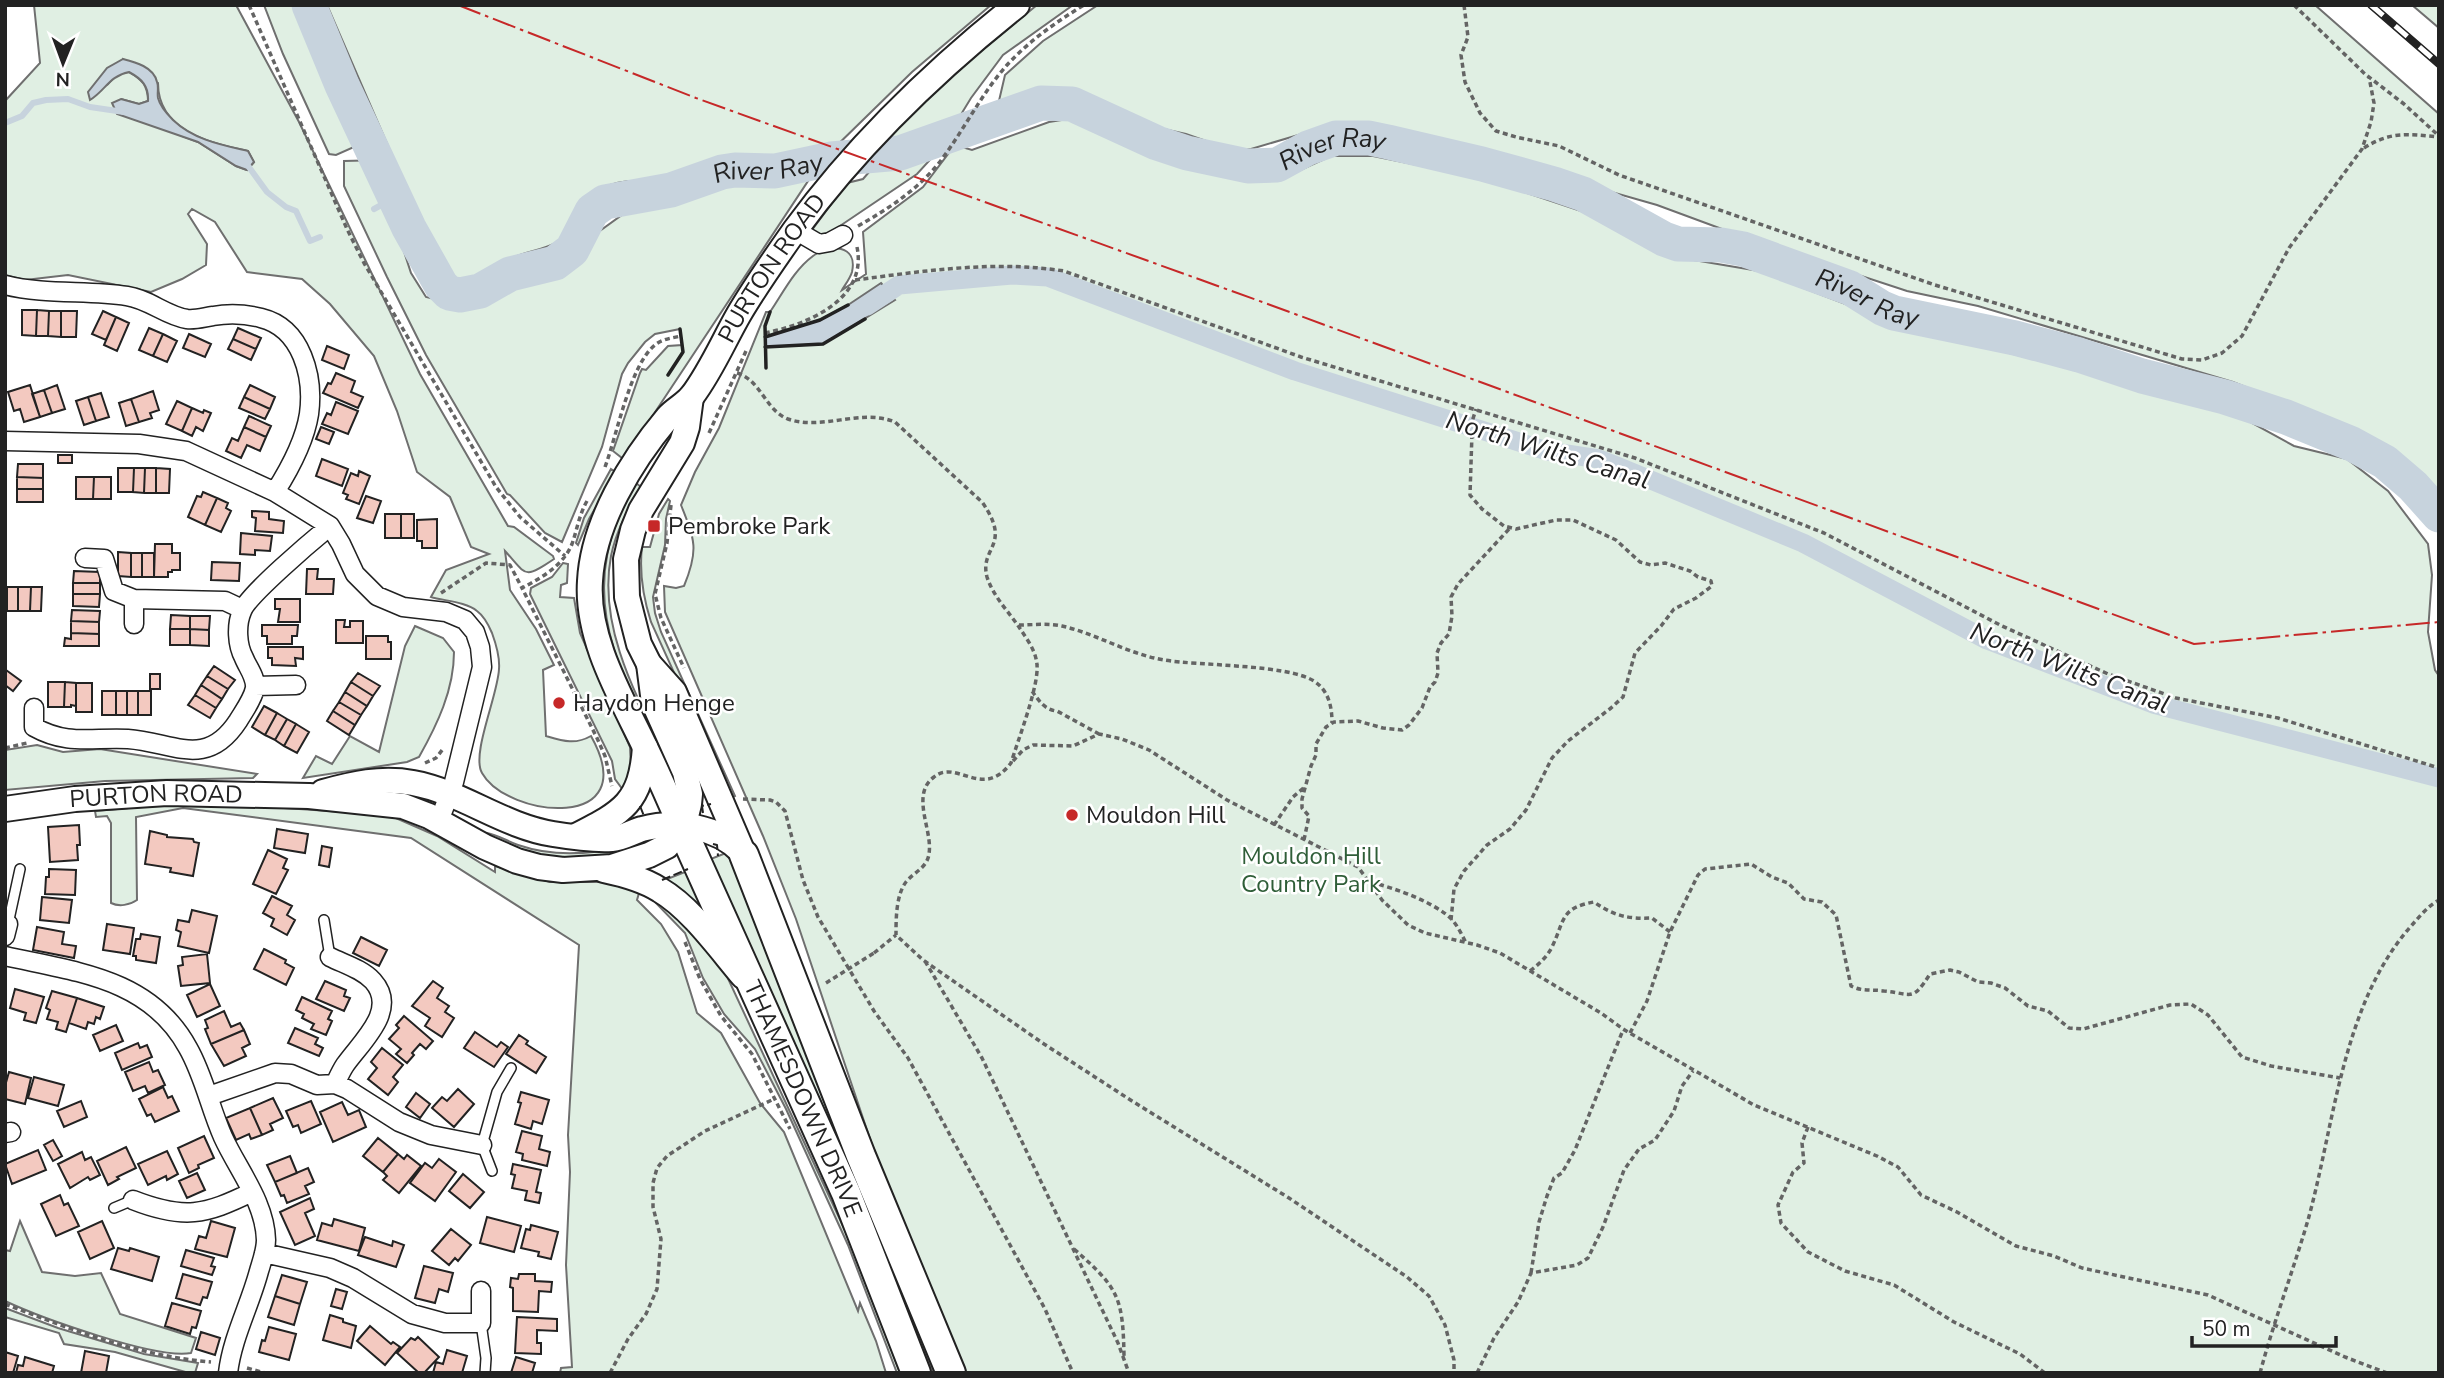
<svg xmlns="http://www.w3.org/2000/svg" width="2444" height="1378" viewBox="0 0 2444 1378" font-family="'Nunito Sans',sans-serif">
<style>
.green{fill:#e0efe3;stroke:#6f6f6f;stroke-width:2;fill-rule:evenodd}
.water{fill:#c7d3dd;stroke:#6f6f6f;stroke-width:2}
.lines{fill:none;stroke-linecap:round;stroke-linejoin:round}
.stream{stroke:#c7d3dd;stroke-width:6}
.canal{stroke:#c7d3dd;stroke-width:19}
.river{stroke:#c7d3dd;stroke-width:35}
.building{fill:#f3c9c0;stroke:#222;stroke-width:2}
.lane-casing{stroke:#222;stroke-width:12}
.street-casing{stroke:#222;stroke-width:21}
.secondary-casing{stroke:#222;stroke-width:28}
.primary-casing{stroke:#222;stroke-width:32}
.path{stroke:#646464;stroke-width:3.5;stroke-dasharray:5 3.5;stroke-linecap:butt}
.lane{stroke:#fff;stroke-width:9}
.street{stroke:#fff;stroke-width:18}
.secondary{stroke:#fff;stroke-width:24}
.primary{stroke:#fff;stroke-width:28}
.rail-casing{stroke:#222;stroke-width:8}
.rail{stroke:#fff;stroke-width:5;stroke-dasharray:16;stroke-linecap:butt}
.path-bridge{stroke:#646464;stroke-width:3.5;stroke-dasharray:5 3.5;stroke-linecap:butt}
.fence{stroke:#222;stroke-width:2;stroke-dasharray:9 3.5;stroke-linecap:butt}
.wall{stroke:#222;stroke-width:3.5}
.power{stroke:#c62828;stroke-width:2;stroke-dasharray:24 5 3.5 5;stroke-linecap:butt}
.poi-dot{fill:#c62828;stroke:#fff;stroke-width:2.5}
.labels{text-anchor:middle;dominant-baseline:central;stroke-width:5;stroke-linejoin:round;paint-order:stroke}
.street-label{font-size:24px;fill:#222;stroke:#fff}
.poi-label{font-size:24px;fill:#222;stroke:#fff;text-anchor:start}
.park-label{font-size:24px;fill:#2f5e38;stroke:#fff}
.water-label{font-size:26px;font-style:italic;fill:#222;stroke:#fff}
</style>
<rect width="100%" height="100%" fill="#fff"/>
<path class="green" d="M 34,5 L 236,5 L 299,122 L 420,374 L 508,526 L 514,527 L 553,556 L 554,559 C 523,580 527,575 505,551 L 510,590 L 536,629 L 554,665 L 543,670 L 546,736 C 563,741 575,745 591,736 C 645,833 507,818 482,773 C 471,754 498,695 499,669 C 500,657 496,644 492,633 C 489,626 484,616 477,611 C 466,602 445,601 431,597 L 446,570 L 489,554 L 471,547 L 450,497 L 417,472 L 397,411 L 374,356 L 330,304 L 302,279 L 247,272 L 215,222 L 192,209 L 188,214 L 207,244 L 206,265 L 182,279 L 151,292 L 68,275 L 25,280 L 5,275 L 5,101 L 40,63 ZM 123,59 L 158,83 C 158,131 210,143 248,151 L 254,162 L 247,170 L 236,166 L 198,142 L 159,127 L 121,99 L 139,104 L 148,101 C 148,86 142,79 129,72 L 117,74 L 107,85 Z
M 264,5 L 296,5 L 354,147 L 336,155 L 329,154 L 283,54 Z
M 327,5 L 991,5 L 912,72 L 822,160 L 626,456 L 622,458 L 613,451 L 640,373 L 642,369 L 646,370 L 668,346 L 682,345 L 680,329 L 655,334 L 645,342 L 628,363 L 622,374 L 602,447 L 562,542 L 545,533 L 510,495 L 507,494 L 426,355 L 387,277 L 344,186 L 344,161 L 384,160 L 398,183 L 394,221 L 411,273 L 426,297 L 446,302 L 508,283 L 564,274 L 582,255 L 597,233 L 633,207 L 665,200 L 704,179 L 704,165 C 694,169 684,176 674,178 C 653,184 631,177 610,185 C 589,193 588,210 576,226 C 559,250 533,248 510,259 C 490,269 475,286 451,282 L 437,259 Z
M 1037,5 L 1073,5 L 1003,55 L 971,98 L 940,149 L 917,174 L 828,234 L 823,237 L 812,230 L 847,183 L 863,179 L 889,149 L 889,142 L 893,128 L 926,96 Z
M 1098,5 L 2315,5 L 2439,114 L 2439,497 L 2354,430 L 2233,382 L 1978,306 L 1907,291 L 1749,239 L 1657,205 L 1433,141 L 1344,127 L 1305,133 L 1251,149 L 1232,150 L 1186,134 L 1141,124 L 1059,109 L 998,105 L 1005,75 L 1043,41 Z
M 2412,5 L 2439,5 L 2439,28 Z
M 1074,118 L 1095,124 L 1122,138 L 1204,172 L 1255,178 L 1296,172 L 1331,156 L 1373,156 L 1482,178 L 1590,214 L 1682,258 L 1759,271 L 1903,326 L 2223,407 L 2294,446 L 2347,459 L 2388,491 L 2428,544 L 2432,575 L 2428,632 L 2435,670 L 2439,676 L 2439,1373 L 962,1373 L 904,1240 L 796,919 L 763,836 L 665,612 L 664,586 L 676,588 L 684,586 C 699,550 695,540 681,505 L 695,472 L 719,428 L 766,312 L 770,312 C 783,293 794,270 813,256 C 830,243 858,245 852,272 C 850,279 844,286 842,290 L 866,274 L 863,232 L 923,187 L 955,145 L 972,150 L 1049,122 Z
M 611,469 L 616,472 L 589,519 L 578,545 L 576,543 L 584,518 Z
M 636,483 L 641,487 C 628,509 616,531 611,556 C 596,635 646,712 678,781 L 673,783 C 624,677 567,597 636,483 Z
M 668,499 L 670,501 L 666,519 L 665,545 L 653,597 L 655,613 L 661,632 L 735,796 L 731,798 L 651,622 C 643,597 639,573 642,547 L 650,547 L 659,514 Z
M 563,563 L 568,564 L 567,583 L 561,585 L 560,597 L 574,598 L 580,633 L 630,747 L 631,768 L 623,790 L 615,779 L 612,761 L 530,594 L 531,588 L 552,577 Z
M 415,626 L 443,638 L 454,652 C 454,690 437,725 419,757 L 407,762 L 303,778 L 316,756 L 332,764 L 350,736 L 379,752 L 405,646 Z
M 37,745 L 63,752 L 100,749 L 257,774 L 253,778 L 105,781 L 5,790 L 5,750 Z
M 196,802 L 389,815 L 437,836 L 495,872 L 495,866 L 550,882 L 610,882 L 639,893 L 637,900 L 661,924 L 678,952 L 697,1013 L 721,1033 L 760,1103 L 784,1132 L 858,1311 L 860,1303 L 876,1341 L 886,1373 L 560,1373 L 561,1368 L 572,1367 L 566,1265 L 570,1172 L 568,1135 L 579,945 L 411,838 L 183,808 L 136,817 L 137,900 C 130,905 119,907 111,903 L 111,823 L 107,816 L 96,817 L 95,811 Z
M 487,833 C 498,835 507,841 518,845 C 553,857 589,855 624,846 L 625,852 C 599,858 566,863 539,856 C 522,852 504,843 488,837 Z
M 726,853 L 734,863 L 838,1138 L 896,1274 L 933,1373 L 927,1373 L 708,860 Z
M 690,870 L 714,921 L 662,881 Z
M 653,900 L 667,902 L 725,972 L 856,1254 L 900,1373 L 897,1373 L 848,1245 L 786,1109 L 755,1049 L 724,1014 L 703,978 L 685,933 Z
M 20,1221 L 42,1272 L 75,1276 L 101,1273 L 120,1314 L 196,1338 L 191,1353 C 157,1360 39,1317 5,1301 L 5,1250 L 10,1251 Z
M 5,1308 L 58,1328 L 144,1354 L 198,1363 L 195,1373 L 189,1373 L 115,1352 L 64,1344 L 59,1333 L 5,1317 Z"/>
<path class="water" d="M 123,59 C 135,62 154,67 157,82 C 159,87 157,93 158,98 C 160,106 168,115 173,120 C 194,140 222,145 248,151 L 254,162 L 247,170 L 236,166 L 198,142 L 117,114 L 112,103 L 121,99 L 139,104 L 148,101 C 149,86 142,79 129,72 C 109,76 106,90 90,100 L 88,92 L 107,68 Z
M 881,283 L 895,300 L 823,344 L 765,347 L 765,337 L 820,320 L 848,305 Z"/>
<g class="lines">
<path class="stream" d="M 5,123 L 22,116 L 33,103 L 46,100 L 68,99 L 90,107 L 124,112
M 246,163 L 267,192 L 286,207 L 296,211 L 310,241 L 320,237
M 374,209 L 394,198"/>
<path class="canal" d="M 867,306 L 899,285 L 1012,275 L 1048,277 L 1295,371 L 1547,451 L 1599,459 L 1617,466 L 1803,543 L 1987,640 L 2153,704 L 2439,778"/>
<path class="river" id="s1" d="M 309,5 L 342,85 L 409,228 L 441,285 L 449,293 L 460,295 L 480,291 L 510,274 L 555,263 L 572,250 L 592,211 L 605,202 L 671,190 L 722,172 L 735,170 L 775,171 L 831,159 L 900,153 L 1041,103 L 1072,104 L 1157,143 L 1187,153 L 1248,166 L 1277,165 L 1308,148 L 1336,138 L 1369,138 L 1388,142 L 1482,164 L 1554,184 L 1583,194 L 1664,239 L 1678,244 L 1721,245 L 1743,249 L 1850,288 L 1882,308 L 1894,313 L 2015,338 L 2079,355 L 2142,376 L 2225,397 L 2286,417 L 2352,444 L 2385,462 L 2413,486 L 2439,515"/>
</g>
<path class="building" d="M 22,310 L 37,310 L 36,336 L 22,335 Z
M 37,310 L 49,311 L 48,336 L 36,336 Z
M 49,311 L 61,311 L 61,337 L 48,336 Z
M 61,311 L 77,311 L 76,337 L 61,337 Z
M 103,311 L 116,317 L 106,340 L 92,334 Z
M 116,317 L 129,323 L 117,351 L 104,345 Z
M 149,328 L 163,334 L 153,356 L 139,350 Z
M 238,328 L 261,338 L 256,349 L 233,339 Z
M 163,334 L 177,341 L 167,362 L 153,356 Z
M 189,334 L 211,344 L 205,357 L 183,348 Z
M 233,339 L 256,349 L 251,360 L 228,349 Z
M 327,346 L 349,355 L 344,369 L 322,360 Z
M 336,373 L 355,381 L 351,392 L 363,397 L 358,408 L 323,393 L 328,383 L 331,384 Z
M 30,385 L 40,417 L 24,422 L 20,409 L 14,411 L 8,392 Z
M 57,385 L 65,409 L 52,413 L 44,390 Z
M 250,385 L 275,397 L 270,409 L 244,397 Z
M 44,390 L 52,413 L 40,417 L 32,394 Z
M 153,391 L 159,410 L 150,413 L 152,418 L 139,422 L 131,399 Z
M 101,393 L 109,417 L 96,421 L 88,397 Z
M 88,397 L 96,421 L 84,425 L 76,401 Z
M 244,397 L 270,409 L 265,419 L 239,408 Z
M 131,399 L 139,422 L 126,426 L 119,403 Z
M 177,401 L 192,408 L 182,431 L 166,424 Z
M 336,402 L 358,411 L 348,434 L 322,424 L 327,413 L 331,415 Z
M 192,408 L 203,413 L 204,410 L 211,413 L 203,431 L 196,427 L 192,436 L 182,431 Z
M 249,416 L 271,426 L 266,437 L 244,427 Z
M 244,427 L 266,437 L 260,451 L 247,445 L 241,458 L 226,451 L 232,438 L 238,441 Z
M 321,427 L 334,432 L 329,444 L 316,439 Z
M 58,455 L 72,455 L 72,463 L 58,463 Z
M 322,459 L 348,469 L 342,486 L 316,476 Z
M 18,464 L 43,464 L 43,478 L 17,477 Z
M 118,468 L 134,468 L 133,492 L 118,492 Z
M 134,468 L 145,468 L 144,493 L 133,492 Z
M 145,468 L 156,468 L 156,493 L 144,493 Z
M 156,468 L 170,469 L 169,493 L 156,493 Z
M 359,471 L 370,476 L 359,504 L 346,499 L 348,495 L 343,493 L 351,473 L 358,476 Z
M 17,477 L 43,478 L 43,489 L 17,489 Z
M 76,477 L 94,477 L 93,499 L 76,499 Z
M 94,477 L 111,477 L 111,499 L 93,499 Z
M 17,489 L 43,489 L 43,502 L 17,502 Z
M 203,492 L 217,498 L 205,525 L 188,517 L 197,496 L 201,497 Z
M 366,496 L 381,501 L 373,523 L 357,518 Z
M 217,498 L 228,503 L 226,508 L 231,511 L 221,532 L 205,525 Z
M 252,511 L 269,512 L 269,519 L 284,521 L 283,533 L 255,531 L 256,518 L 252,517 Z
M 385,514 L 401,514 L 401,538 L 385,538 Z
M 401,514 L 414,514 L 414,538 L 401,538 Z
M 437,519 L 437,548 L 422,548 L 422,541 L 417,541 L 417,520 Z
M 241,533 L 272,536 L 270,551 L 255,550 L 255,555 L 240,554 Z
M 155,544 L 172,544 L 172,553 L 180,553 L 180,570 L 172,570 L 172,572 L 168,572 L 168,577 L 154,577 Z
M 118,552 L 131,553 L 131,577 L 118,576 Z
M 131,553 L 142,553 L 142,577 L 131,577 Z
M 142,553 L 154,553 L 154,577 L 142,577 Z
M 212,562 L 240,563 L 239,581 L 211,580 Z
M 307,569 L 318,569 L 317,579 L 334,579 L 333,594 L 306,594 Z
M 74,571 L 100,572 L 100,583 L 73,583 Z
M 73,583 L 100,583 L 100,594 L 73,594 Z
M 7,587 L 18,587 L 18,611 L 7,611 Z
M 18,587 L 31,587 L 30,611 L 18,611 Z
M 31,587 L 42,587 L 41,611 L 30,611 Z
M 73,594 L 100,594 L 99,607 L 73,606 Z
M 275,599 L 300,599 L 300,622 L 278,622 L 280,609 L 275,609 Z
M 72,610 L 100,611 L 99,622 L 71,621 Z
M 171,615 L 190,616 L 190,629 L 170,629 Z
M 190,616 L 210,616 L 209,630 L 190,629 Z
M 336,620 L 345,620 L 344,627 L 350,627 L 350,621 L 363,621 L 363,643 L 336,643 Z
M 71,621 L 99,622 L 99,634 L 71,633 Z
M 262,625 L 298,625 L 297,636 L 292,636 L 292,644 L 267,644 L 267,636 L 262,636 Z
M 170,629 L 190,629 L 190,645 L 170,645 Z
M 190,629 L 209,630 L 209,646 L 190,645 Z
M 71,633 L 99,634 L 99,646 L 64,646 L 65,638 L 71,639 Z
M 366,636 L 388,636 L 388,642 L 391,642 L 391,659 L 366,659 Z
M 268,647 L 303,647 L 303,659 L 295,658 L 296,666 L 272,665 L 272,658 L 268,658 Z
M 214,666 L 235,680 L 228,689 L 207,676 Z
M 6,670 L 21,681 L 13,691 L 5,685 Z
M 358,673 L 380,686 L 373,696 L 351,682 Z
M 150,674 L 160,674 L 160,689 L 150,689 Z
M 207,676 L 228,689 L 222,699 L 201,685 Z
M 48,682 L 65,682 L 64,707 L 48,707 Z
M 65,682 L 76,683 L 76,706 L 71,705 L 71,707 L 64,707 Z
M 351,682 L 373,696 L 367,706 L 345,692 Z
M 76,683 L 92,683 L 92,712 L 76,712 Z
M 201,685 L 222,699 L 216,708 L 195,695 Z
M 102,691 L 116,691 L 116,715 L 102,715 Z
M 116,691 L 127,691 L 127,715 L 116,715 Z
M 127,691 L 138,691 L 138,715 L 127,715 Z
M 138,691 L 151,691 L 151,715 L 138,715 Z
M 345,692 L 367,706 L 361,715 L 339,702 Z
M 195,695 L 216,708 L 210,718 L 188,705 Z
M 339,702 L 361,715 L 355,725 L 333,711 Z
M 264,706 L 277,713 L 265,735 L 252,727 Z
M 333,711 L 355,725 L 349,735 L 327,721 Z
M 277,713 L 287,719 L 275,740 L 265,735 Z
M 287,719 L 296,724 L 284,746 L 275,740 Z
M 296,724 L 309,732 L 297,753 L 284,746 Z
M 79,825 L 80,845 L 77,845 L 78,860 L 50,862 L 48,827 Z
M 277,829 L 308,834 L 305,853 L 274,848 Z
M 150,831 L 167,835 L 167,837 L 193,839 L 194,842 L 199,843 L 193,876 L 170,872 L 171,868 L 145,864 Z
M 322,846 L 332,848 L 329,867 L 319,865 Z
M 268,850 L 287,859 L 283,868 L 288,870 L 276,894 L 253,884 Z
M 49,869 L 76,870 L 75,895 L 45,894 L 46,877 L 49,877 Z
M 272,896 L 292,906 L 287,915 L 295,920 L 287,935 L 271,926 L 274,919 L 263,913 Z
M 42,897 L 72,900 L 69,923 L 40,920 Z
M 192,910 L 217,916 L 209,953 L 178,946 L 181,932 L 176,930 L 178,920 L 189,922 Z
M 107,924 L 134,928 L 130,954 L 103,950 Z
M 37,927 L 64,932 L 62,944 L 76,946 L 74,958 L 33,950 Z
M 141,934 L 160,937 L 156,963 L 136,960 L 136,956 L 133,956 L 136,939 L 140,939 Z
M 361,937 L 387,950 L 379,966 L 353,953 Z
M 264,949 L 286,960 L 285,963 L 294,968 L 286,985 L 254,969 Z
M 207,954 L 210,983 L 181,986 L 178,966 L 183,965 L 182,957 Z
M 325,981 L 346,990 L 344,996 L 350,998 L 344,1011 L 316,999 Z
M 433,981 L 443,988 L 437,998 L 449,1006 L 445,1012 L 454,1018 L 442,1037 L 425,1026 L 430,1018 L 412,1006 Z
M 210,984 L 220,1006 L 197,1017 L 187,995 Z
M 15,989 L 44,997 L 36,1023 L 24,1020 L 26,1013 L 10,1008 Z
M 52,991 L 77,998 L 66,1032 L 56,1029 L 58,1022 L 47,1019 L 50,1010 L 46,1008 Z
M 302,997 L 332,1011 L 328,1019 L 332,1021 L 326,1035 L 311,1029 L 314,1024 L 302,1018 L 304,1014 L 296,1010 Z
M 77,998 L 104,1007 L 100,1019 L 96,1017 L 94,1024 L 88,1022 L 86,1029 L 69,1023 Z
M 224,1011 L 231,1027 L 240,1023 L 244,1030 L 211,1044 L 205,1029 L 208,1028 L 205,1020 Z
M 404,1016 L 433,1041 L 426,1049 L 420,1044 L 412,1053 L 414,1055 L 407,1063 L 396,1054 L 401,1049 L 389,1039 L 399,1028 L 396,1025 Z
M 116,1025 L 123,1041 L 100,1051 L 93,1035 Z
M 295,1028 L 318,1038 L 315,1044 L 323,1048 L 319,1056 L 288,1043 Z
M 244,1030 L 250,1044 L 242,1048 L 246,1056 L 224,1066 L 211,1044 Z
M 475,1032 L 497,1047 L 501,1042 L 508,1047 L 494,1067 L 464,1048 Z
M 519,1035 L 528,1041 L 526,1044 L 546,1057 L 536,1073 L 506,1054 Z
M 138,1043 L 140,1048 L 147,1045 L 152,1057 L 122,1070 L 115,1053 Z
M 382,1048 L 403,1065 L 393,1077 L 398,1082 L 388,1095 L 368,1079 L 377,1068 L 371,1062 Z
M 149,1062 L 153,1072 L 158,1070 L 165,1085 L 148,1093 L 145,1086 L 133,1091 L 125,1072 Z
M 9,1072 L 31,1078 L 25,1104 L 5,1099 L 5,1086 Z
M 34,1077 L 64,1085 L 58,1106 L 28,1098 Z
M 163,1087 L 168,1098 L 172,1096 L 179,1111 L 155,1122 L 151,1114 L 147,1116 L 139,1099 Z
M 458,1089 L 474,1104 L 454,1127 L 432,1108 L 442,1097 L 447,1101 Z
M 521,1092 L 549,1100 L 542,1124 L 533,1121 L 531,1129 L 515,1124 L 521,1103 L 518,1102 Z
M 416,1093 L 430,1104 L 420,1118 L 406,1107 Z
M 273,1098 L 283,1118 L 270,1124 L 273,1130 L 262,1135 L 250,1108 Z
M 81,1101 L 87,1117 L 64,1127 L 57,1111 Z
M 311,1101 L 321,1124 L 301,1133 L 298,1125 L 293,1127 L 286,1111 Z
M 342,1102 L 348,1115 L 359,1110 L 366,1127 L 333,1142 L 320,1112 Z
M 250,1108 L 262,1135 L 251,1139 L 249,1134 L 236,1140 L 226,1118 Z
M 522,1131 L 542,1136 L 539,1149 L 550,1152 L 547,1166 L 522,1160 L 523,1154 L 516,1152 Z
M 204,1136 L 214,1158 L 198,1165 L 199,1168 L 189,1173 L 178,1148 Z
M 378,1138 L 398,1154 L 383,1172 L 363,1156 Z
M 53,1140 L 62,1156 L 53,1161 L 44,1145 Z
M 126,1147 L 136,1168 L 117,1177 L 119,1179 L 108,1185 L 97,1161 Z
M 38,1150 L 46,1170 L 12,1184 L 5,1164 Z
M 167,1151 L 178,1174 L 167,1180 L 166,1176 L 148,1185 L 138,1164 Z
M 82,1152 L 85,1160 L 91,1157 L 100,1175 L 90,1180 L 88,1177 L 70,1188 L 58,1164 Z
M 398,1154 L 404,1159 L 407,1155 L 421,1166 L 399,1193 L 383,1180 L 387,1176 L 383,1172 Z
M 290,1156 L 297,1173 L 275,1182 L 267,1165 Z
M 439,1159 L 456,1172 L 435,1201 L 410,1183 L 425,1163 L 432,1168 Z
M 513,1164 L 541,1170 L 536,1192 L 541,1193 L 539,1203 L 525,1200 L 527,1191 L 512,1188 L 515,1175 L 511,1174 Z
M 308,1168 L 314,1182 L 305,1186 L 309,1194 L 287,1203 L 284,1195 L 281,1196 L 275,1182 Z
M 197,1173 L 205,1190 L 187,1198 L 179,1181 Z
M 463,1174 L 484,1192 L 470,1208 L 449,1191 Z
M 60,1195 L 64,1205 L 68,1203 L 79,1226 L 56,1236 L 41,1204 Z
M 310,1198 L 314,1209 L 305,1213 L 315,1236 L 295,1245 L 280,1212 Z
M 487,1217 L 521,1226 L 514,1252 L 480,1243 Z
M 334,1219 L 365,1228 L 359,1251 L 317,1240 L 322,1223 L 332,1226 Z
M 102,1221 L 114,1248 L 90,1259 L 78,1232 Z
M 211,1221 L 235,1228 L 227,1257 L 195,1249 L 199,1236 L 206,1238 Z
M 531,1225 L 558,1232 L 551,1259 L 538,1256 L 539,1252 L 521,1248 L 526,1229 L 530,1230 Z
M 451,1229 L 471,1245 L 458,1261 L 455,1258 L 449,1265 L 432,1251 Z
M 365,1237 L 392,1246 L 393,1241 L 404,1245 L 396,1267 L 358,1255 Z
M 118,1248 L 129,1251 L 130,1248 L 159,1257 L 152,1281 L 111,1269 Z
M 186,1250 L 214,1258 L 211,1266 L 215,1267 L 212,1275 L 181,1266 Z
M 424,1266 L 453,1273 L 448,1292 L 439,1289 L 435,1303 L 415,1298 Z
M 183,1274 L 212,1282 L 207,1298 L 203,1297 L 200,1305 L 176,1298 Z
M 519,1274 L 535,1274 L 535,1281 L 552,1282 L 551,1292 L 539,1291 L 538,1312 L 513,1311 L 513,1288 L 510,1287 L 511,1278 L 518,1279 Z
M 282,1275 L 307,1282 L 300,1304 L 275,1296 Z
M 336,1289 L 347,1292 L 342,1309 L 331,1306 Z
M 275,1296 L 300,1304 L 294,1325 L 268,1317 Z
M 172,1303 L 201,1311 L 196,1328 L 192,1327 L 190,1334 L 165,1326 Z
M 330,1315 L 343,1319 L 343,1322 L 356,1326 L 351,1348 L 323,1340 Z
M 517,1317 L 557,1319 L 557,1331 L 537,1330 L 537,1343 L 541,1343 L 541,1354 L 515,1353 Z
M 370,1326 L 391,1344 L 393,1342 L 400,1347 L 385,1365 L 357,1341 Z
M 269,1327 L 296,1334 L 289,1360 L 259,1352 L 262,1340 L 265,1341 Z
M 201,1332 L 220,1338 L 215,1355 L 196,1349 Z
M 418,1337 L 439,1357 L 424,1373 L 419,1373 L 397,1353 L 411,1338 L 415,1340 Z
M 447,1350 L 467,1356 L 462,1373 L 433,1373 L 436,1362 L 443,1364 Z
M 85,1351 L 109,1356 L 106,1373 L 81,1373 Z
M 5,1352 L 18,1356 L 13,1373 L 5,1373 Z
M 25,1357 L 54,1366 L 52,1373 L 16,1373 L 18,1365 L 23,1366 Z
M 516,1357 L 535,1363 L 532,1373 L 511,1373 Z"/>
<g class="lines">
<g class="lane-casing">
<path id="lane" d="M 324,920 L 330,957
M 8,924 L 20,869
M 492,1171 L 482,1145 L 497,1092 L 511,1068
M 114,1208 L 133,1200
M 481,1323 L 486,1358 L 485,1373"/>
</g>
<g class="street-casing">
<path id="street" d="M 795,230 L 819,244 L 830,242 L 843,235
M 5,285 C 45,295 87,290 127,296 C 149,299 166,316 187,319 C 196,320 205,317 213,316 C 229,313 246,314 261,318 C 302,328 314,377 309,414 C 305,440 289,470 275,492
M 5,441 L 139,444 L 186,451 L 275,492 L 330,526 L 341,544 L 355,574 L 377,596 L 403,607 L 446,612 L 465,620 L 475,632 L 480,647 L 482,667 L 454,782 L 439,821
M 85,558 L 104,559 L 114,591 L 134,599
M 134,624 L 134,599 L 225,601 L 242,609
M 255,686 L 296,685
M 34,708 L 34,727 C 68,746 92,737 128,739 C 173,742 206,770 238,721 C 244,711 253,699 255,688 C 256,677 248,668 244,658 C 237,645 236,625 242,611 C 248,595 313,540 330,526
M 5,936 L 8,924
M 5,956 C 76,972 150,978 188,1048 C 204,1076 210,1108 223,1137 C 238,1170 265,1202 266,1240 C 266,1250 262,1261 259,1271 C 250,1305 232,1338 228,1373
M 330,957 C 344,964 362,969 373,981 C 399,1010 361,1042 345,1065 C 341,1071 338,1078 335,1084
M 209,1096 L 275,1073 L 291,1074 L 317,1085 L 335,1084 L 347,1089 L 399,1122 L 431,1135 L 482,1145
M 5,1133 L 11,1132
M 133,1200 C 184,1220 205,1215 252,1192
M 264,1253 L 330,1268 L 353,1278 L 412,1314 L 445,1323 L 481,1323 L 481,1291"/>
</g>
<g class="secondary-casing">
<g id="secondary">
<path d="M 691,397 L 687,427 L 682,443 L 641,510 L 633,530 L 626,559 L 627,597 L 639,644 L 649,664 L 674,692 L 744,855"/>
<path d="M 323,792 C 353,784 381,777 413,783 C 462,792 503,826 553,834 C 571,837 593,840 612,839 C 623,838 632,832 642,829 C 677,820 717,826 742,852"/>
<path id="s2" d="M 5,809 L 75,799 L 167,793 L 309,796 L 403,806 L 429,816 L 485,847 L 517,861 L 539,867 L 563,870 L 612,867 L 649,855 L 667,846 L 685,820 L 689,804 L 690,794 L 685,772 L 654,703 L 649,664"/>
<path id="s3" d="M 681,827 C 669,799 657,772 644,745 C 620,695 586,638 590,581 C 593,523 631,461 668,417 C 675,409 686,404 692,396 C 711,371 724,340 739,314 C 756,285 776,257 795,230 C 858,144 934,71 1017,5"/>
<path d="M 576,836 C 623,812 641,803 645,747"/>
<path d="M 604,870 C 623,874 643,879 660,890 C 691,908 720,949 743,976"/>
</g>
</g>
<g class="primary-casing">
<g id="primary">
<path id="s4" d="M 681,827 L 846,1193 L 916,1373"/>
<path d="M 744,855 L 861,1156 L 951,1373"/>
</g>
</g>
<path class="path" d="M 249,5 L 347,229 L 364,263 L 496,487 L 520,517 L 565,556
M 1464,5 L 1468,37 L 1461,55 L 1465,82 L 1480,113 L 1496,131 L 1516,137 L 1559,146 L 1619,175 L 1935,285 L 2182,359 L 2202,360 L 2222,353 L 2242,336 L 2289,248 L 2362,149 L 2371,122 L 2374,103 L 2369,77
M 2294,5 L 2365,74 L 2404,104 L 2439,136
M 2364,148 C 2391,131 2408,134 2439,137
M 858,226 C 890,208 920,188 942,159 C 965,128 982,93 1007,65 C 1029,41 1056,22 1084,5
M 855,280 C 924,271 995,260 1064,271 L 1301,357 L 1635,458 L 1824,533 L 2002,626 L 2108,674 L 2176,698 L 2278,718 L 2439,768
M 765,333 C 806,325 868,300 857,247
M 737,373 C 761,380 765,410 788,419 C 822,431 861,408 895,422 L 982,502 C 1013,546 979,547 987,577 C 993,596 1008,611 1019,627 C 1026,638 1036,650 1037,665 C 1039,686 1018,740 1011,763 C 982,801 957,758 934,777 C 910,795 933,830 929,854 C 927,868 914,872 906,882 C 896,895 896,919 896,935 L 923,960 L 1044,1044 L 1132,1101 L 1289,1198 L 1407,1277 L 1429,1296 L 1445,1325 L 1454,1360 L 1454,1373
M 709,433 L 746,351
M 605,467 C 617,435 630,365 655,345 C 662,339 672,338 681,336
M 587,501 C 579,515 577,530 572,544 C 563,566 541,578 522,588 L 597,738 L 605,756 L 612,786
M 671,505 L 667,543 L 655,594 L 661,618 L 684,668
M 441,593 L 486,563 L 510,565 L 522,588
M 1019,625 C 1033,625 1048,623 1062,626 C 1097,634 1128,654 1164,660 C 1200,666 1286,664 1314,681 C 1329,691 1332,707 1332,723
M 1032,691 C 1039,701 1045,710 1057,711 L 1099,734
M 5,748 L 27,743
M 1013,761 L 1023,750 L 1033,745 L 1073,746 L 1099,734 L 1122,739 L 1149,750 L 1227,800 L 1358,867 L 1382,900 L 1408,925 L 1425,933 L 1477,945 L 1500,953 L 1601,1013 L 1623,1029 L 1754,1105 L 1877,1156 L 1898,1167 L 1921,1195 L 1957,1212 L 2016,1246 L 2054,1256 L 2082,1268 L 2208,1295 L 2345,1357 L 2387,1373
M 425,763 L 436,758 L 443,749
M 743,799 L 770,800 L 776,802 L 785,811 L 803,880 L 818,917 L 874,1011 L 908,1058 L 1045,1309 L 1073,1373
M 1274,825 L 1293,797 L 1306,786
M 1304,840 L 1309,816 L 1302,808 L 1302,799 L 1311,766 L 1316,755 L 1316,744 L 1326,727 L 1334,722 L 1358,721 L 1383,728 L 1402,730 L 1409,725 L 1422,708 L 1430,687 L 1435,682 L 1438,673 L 1437,653 L 1441,643 L 1449,634 L 1452,616 L 1451,597 L 1458,584 L 1510,528
M 1371,882 C 1396,889 1426,899 1447,915 C 1456,922 1461,933 1466,943
M 1451,920 L 1454,889 L 1464,871 L 1487,845 L 1510,829 L 1526,810 L 1552,758 L 1568,741 L 1611,708 L 1623,697 L 1635,653 L 1661,626 L 1674,609 L 1696,598 L 1712,586 L 1711,581 L 1698,577 L 1690,571 L 1665,563 L 1651,565 L 1640,562 L 1616,540 L 1573,520 L 1556,520 L 1516,529 L 1504,526 L 1482,509 L 1470,495 L 1472,433 L 1463,430 L 1465,424 L 1471,425 L 1476,409
M 685,942 L 700,979 L 721,1016 L 752,1054 L 790,1129
M 874,953 L 896,935
M 925,961 L 982,1058 L 1118,1343 L 1129,1373
M 1530,971 C 1539,964 1547,957 1552,947 C 1565,920 1560,908 1594,902 C 1614,916 1628,919 1652,918 L 1670,932
M 1630,1033 L 1647,1001 L 1670,932 L 1698,875 L 1705,869 L 1751,864 L 1772,877 L 1788,883 L 1804,899 L 1822,902 L 1836,915 L 1851,986 C 1863,992 1871,989 1884,991 C 1913,994 1912,1002 1930,974 L 1950,970 L 1959,972 L 1978,982 L 1991,983 L 2005,988 L 2028,1006 L 2048,1011 L 2069,1028 L 2083,1029 L 2170,1005 L 2191,1004 L 2208,1015 L 2242,1057 L 2271,1066 L 2340,1078
M 1808,1127 L 1802,1143 L 1804,1163 L 1793,1172 L 1778,1205 L 1781,1223 L 1808,1252 L 1845,1271 L 1894,1285 L 1954,1322 L 2020,1354 L 2045,1373
M 1074,1249 C 1118,1288 1123,1296 1124,1356
M 1531,1273 L 1539,1222 L 1547,1196 L 1554,1178 L 1562,1173 L 1575,1150 L 1623,1030
M 5,1304 C 72,1330 139,1356 211,1362
M 247,1368 L 265,1373
M 610,1373 L 628,1339 L 646,1314 L 657,1289 L 661,1239 L 653,1207 L 653,1183 L 657,1168 L 667,1156 L 705,1131 L 774,1099
M 1477,1373 L 1494,1338 L 1518,1302 L 1531,1273 L 1577,1265 L 1588,1258 L 1603,1227 L 1624,1170 L 1639,1149 L 1655,1140 L 1674,1111 L 1682,1086 L 1693,1071
M 2260,1373 C 2274,1321 2293,1271 2308,1220 C 2335,1123 2342,1003 2412,925 C 2420,916 2428,906 2439,900"/>
<use href="#lane" class="lane"/>
<use href="#street" class="street"/>
<use href="#secondary" class="secondary"/>
<use href="#primary" class="primary"/>
<g class="rail-casing">
<path id="rail" d="M 2371,5 L 2439,64"/>
</g>
<use href="#rail" class="rail"/>
<path class="path-bridge" d="M 826,983 L 874,953"/>
<path class="fence" d="M 5,744 L 6,744
M 640,806 L 644,816
M 703,813 L 702,806 L 711,804
M 713,844 L 717,845 L 718,856
M 662,880 L 688,869"/>
<path class="wall" d="M 765,337 L 820,320 L 848,305
M 765,347 L 823,344 L 865,319
M 766,368 L 765,326 L 770,312
M 668,375 L 683,352 L 680,329"/>
<path class="power" d="M 458,5 L 696,98 L 1265,303 L 2194,644 L 2439,622"/>
</g>
<g class="poi-dot">
<rect x="647" y="519" width="14" height="14" rx="3.5"/>
<circle cx="559" cy="703" r="7"/>
<circle cx="1072" cy="815" r="7"/>
</g>
<g class="labels">
<g class="street-label">
<text stroke="none"><textPath href="#s3" startOffset="632">PURTON ROAD</textPath></text>
<text stroke="none"><textPath href="#s2" startOffset="152">PURTON ROAD</textPath></text>
<text stroke="none"><textPath href="#s4" startOffset="298">THAMESDOWN DRIVE</textPath></text>
</g>
<g class="poi-label">
<text x="668" y="526">Pembroke Park</text>
<text x="573" y="703">Haydon Henge</text>
<text x="1086" y="815">Mouldon Hill</text>
</g>
<g class="park-label">
<text x="1311" y="856">Mouldon Hill<tspan x="1311" dy="28">Country Park</tspan></text>
</g>
<g class="water-label">
<text stroke="none"><textPath href="#s1" startOffset="1272">River Ray</textPath></text>
<text stroke="none"><textPath href="#s1" startOffset="682">River Ray</textPath></text>
<text stroke="none"><textPath href="#s1" startOffset="1839">River Ray</textPath></text>
<text transform="translate(1548 450) rotate(17)">North Wilts Canal</text>
<text transform="translate(2070 668) rotate(21)">North Wilts Canal</text>
</g>
</g>
<rect width="2444" height="1378" fill="none" stroke="#222222" stroke-width="14"/>
<g transform="translate(63 63) rotate(181)" stroke="#ffffff" stroke-width="5" paint-order="stroke">
<path d="M0-5L12 26L0 18L-12 26Z" fill="#222222"/>
<text y="-10" font-size="19" font-weight="bold" text-anchor="middle" fill="#222222">N</text>
</g>
<path d="M2192 1336v10h144v-10" fill="none" stroke="#222222" stroke-width="3.5"/>
<text x="2202" y="1336" font-size="21" fill="#222222" stroke="#ffffff" stroke-width="5" paint-order="stroke">50 m</text>
</svg>
